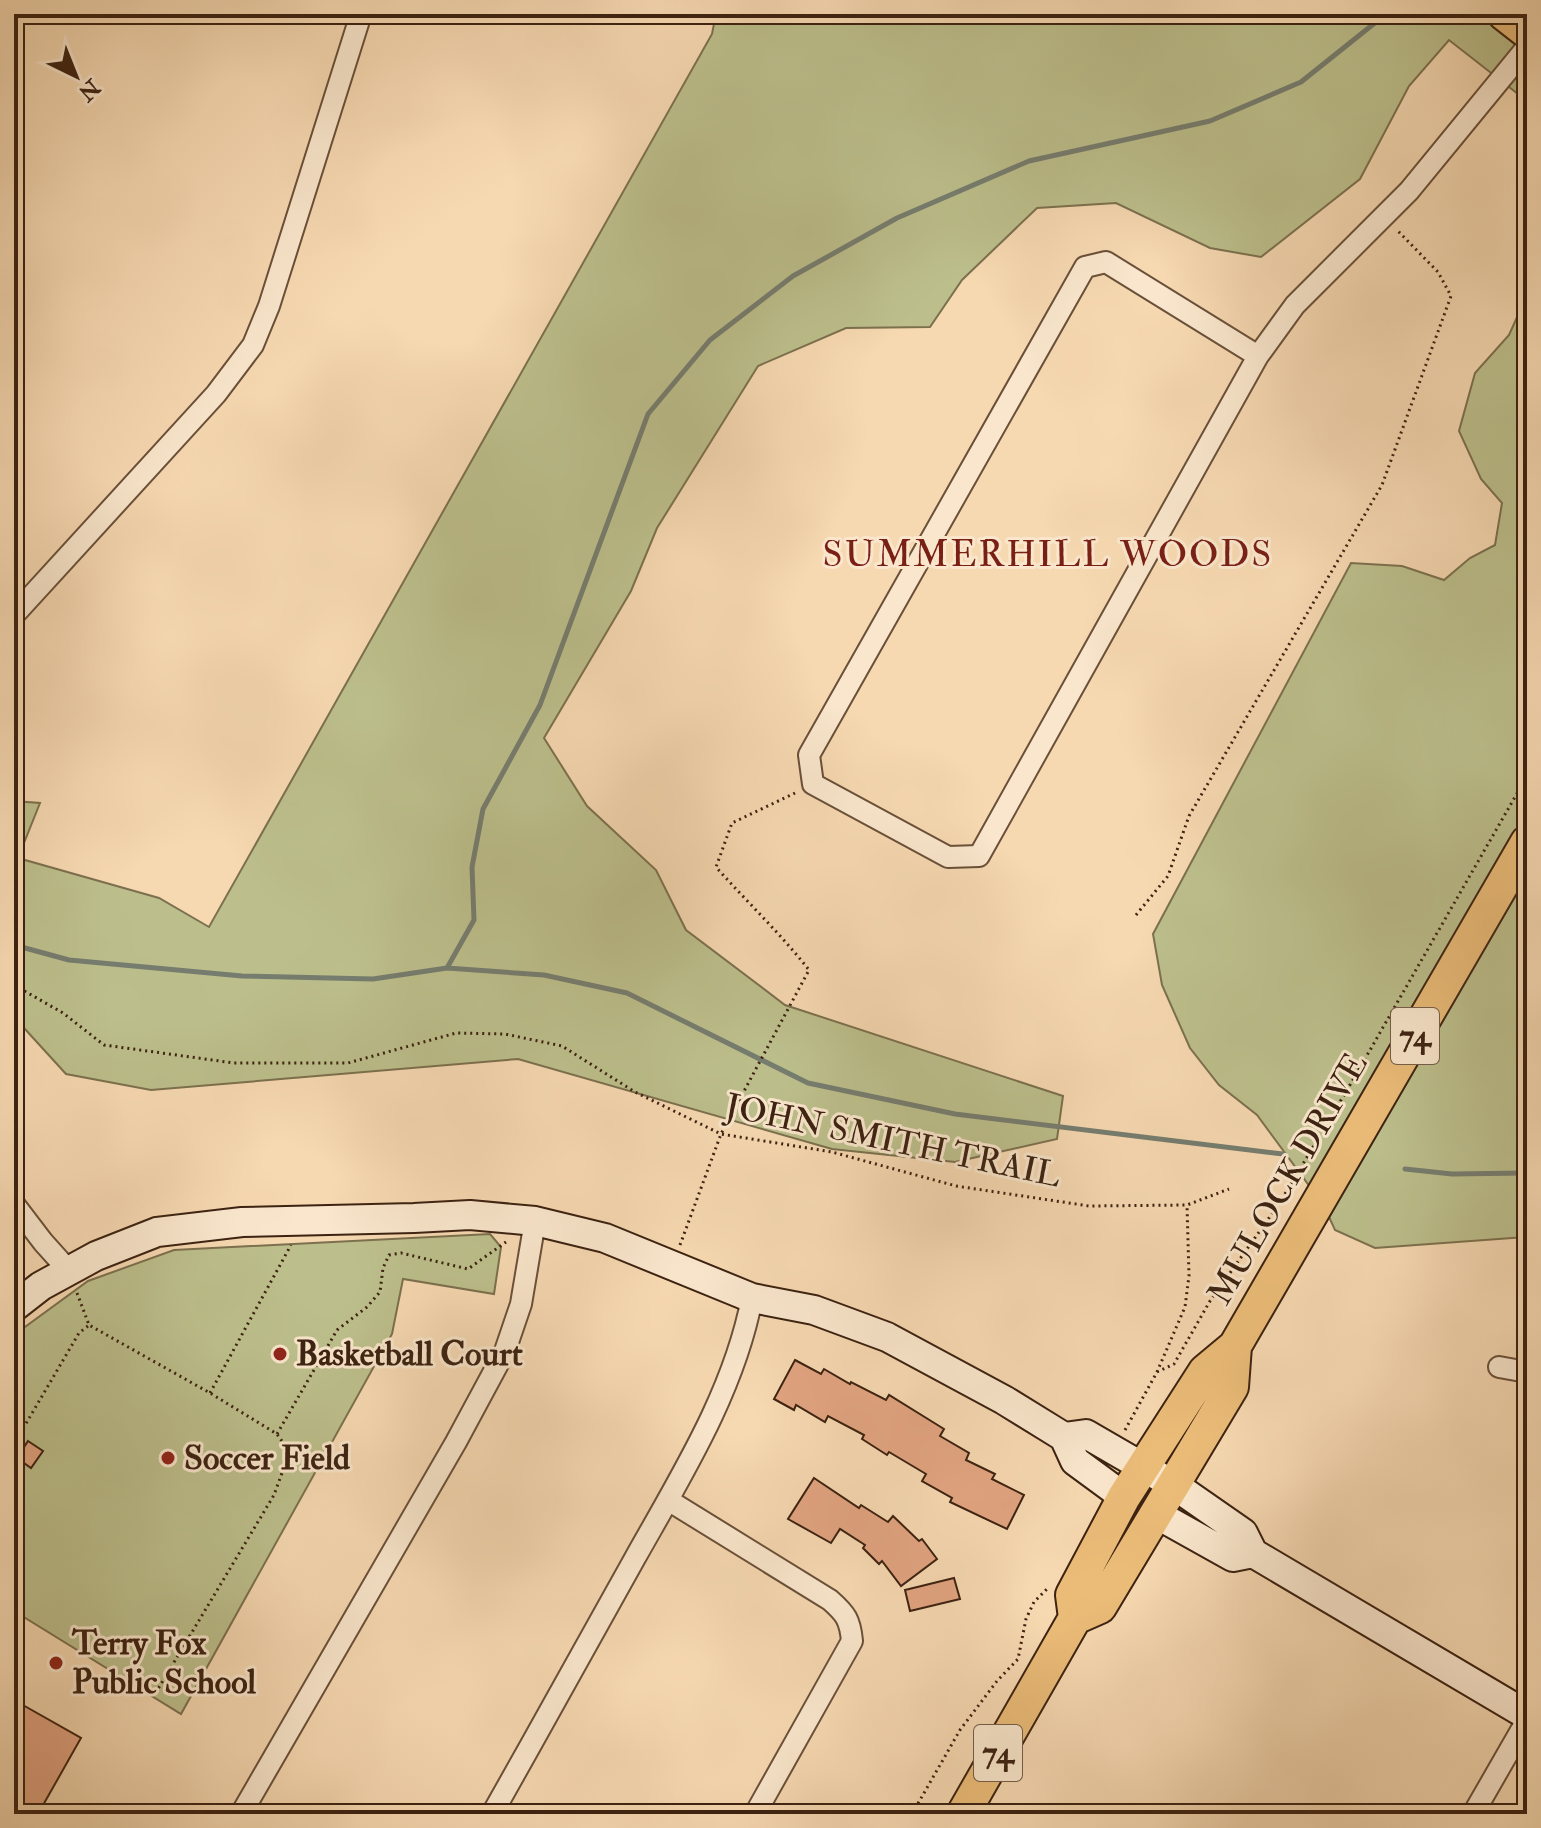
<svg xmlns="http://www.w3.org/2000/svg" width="1541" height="1828" viewBox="0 0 1541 1828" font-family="'IM FELL Double Pica',serif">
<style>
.green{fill:#bcbf8c;stroke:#7c704e;stroke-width:2}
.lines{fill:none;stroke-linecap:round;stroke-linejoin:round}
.stream{stroke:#767d6f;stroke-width:5}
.building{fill:#e2a481;stroke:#3c2211;stroke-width:2}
.street-casing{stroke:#6a5039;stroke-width:24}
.secondary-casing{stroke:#3c2211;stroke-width:32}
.primary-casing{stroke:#3c2211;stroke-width:36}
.path{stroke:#3c2211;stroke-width:3;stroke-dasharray:2 4;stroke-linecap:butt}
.street{stroke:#f9e6cc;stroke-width:20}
.secondary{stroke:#f9e6cc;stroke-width:28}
.primary{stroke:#ebbc78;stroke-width:32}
.poi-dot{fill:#8f2418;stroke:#f9e6cc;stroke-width:3}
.labels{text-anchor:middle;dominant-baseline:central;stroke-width:6;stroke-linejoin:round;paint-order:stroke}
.shield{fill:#f9e6cc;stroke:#755d49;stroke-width:2}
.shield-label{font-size:32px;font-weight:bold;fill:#3c2211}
.street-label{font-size:34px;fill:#3c2211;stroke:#f9e6cc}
.poi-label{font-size:34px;font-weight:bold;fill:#3c2211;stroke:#f9e6cc;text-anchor:start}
.neighbourhood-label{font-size:36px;letter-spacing:2px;fill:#7a1f14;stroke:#f9e6cc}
</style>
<rect width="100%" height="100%" fill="#f6d8b1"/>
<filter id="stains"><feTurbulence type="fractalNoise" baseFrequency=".0025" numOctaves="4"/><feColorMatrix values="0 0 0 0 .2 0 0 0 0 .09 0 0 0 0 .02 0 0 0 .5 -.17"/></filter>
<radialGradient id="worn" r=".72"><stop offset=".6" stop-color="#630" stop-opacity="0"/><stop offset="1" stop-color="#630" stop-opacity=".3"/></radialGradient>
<path class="green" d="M 716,14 L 1527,14 L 1527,101 L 1449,40 L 1409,86 L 1360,179 L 1261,257 L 1210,248 L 1116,203 L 1037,208 L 962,280 L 930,327 L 846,328 L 758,366 L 657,528 L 631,591 L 544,738 L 587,806 L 656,870 L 686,930 L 785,1005 L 1063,1096 L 1057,1139 L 955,1162 L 832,1149 L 518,1059 L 151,1090 L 66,1074 L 14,1017 L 14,801 L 40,803 L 18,858 L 159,898 L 209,927 L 712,34 Z
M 1527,295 L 1527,1237 L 1375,1248 L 1335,1230 L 1324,1206 L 1257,1115 L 1219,1085 L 1190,1048 L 1162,985 L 1153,934 L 1351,563 L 1402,566 L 1444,580 L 1470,558 L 1495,545 L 1502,503 L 1481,479 L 1459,431 L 1475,373 L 1509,335 Z
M 490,1234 L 501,1247 L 494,1294 L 403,1279 L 392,1334 L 181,1714 L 14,1611 L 14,1335 L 88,1281 L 174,1250 Z"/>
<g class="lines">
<path class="stream" d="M 14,945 L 69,960 L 242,976 L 373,979 L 447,968 L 544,975 L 627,993 L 808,1083 L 955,1114 L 1283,1154
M 447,968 L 474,920 L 472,867 L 483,809 L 540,705 L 648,414 L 710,340 L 793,276 L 897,218 L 1029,161 L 1210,121 L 1301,82 L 1386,14
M 1405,1169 L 1452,1174 L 1527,1173"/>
</g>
<path class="building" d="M 795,1360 L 821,1374 L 824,1369 L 850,1384 L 851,1382 L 886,1400 L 889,1395 L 944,1429 L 940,1436 L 969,1453 L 966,1460 L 995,1474 L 992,1479 L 1024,1495 L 1007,1529 L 950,1502 L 952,1498 L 922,1481 L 926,1474 L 889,1452 L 887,1455 L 862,1439 L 864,1435 L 828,1416 L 825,1422 L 796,1405 L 794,1410 L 774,1399 Z
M 28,1441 L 43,1451 L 31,1468 L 17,1458 Z
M 814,1478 L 859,1508 L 861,1505 L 888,1522 L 893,1516 L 919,1541 L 922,1539 L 937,1559 L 901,1586 L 882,1561 L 879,1564 L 863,1548 L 865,1545 L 840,1529 L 831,1543 L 788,1519 Z
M 954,1578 L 960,1599 L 910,1611 L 905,1590 Z
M 14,1700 L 81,1738 L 38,1814 L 14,1814 Z"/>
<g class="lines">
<g class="street-casing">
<path id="street" d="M 1258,356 L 1106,262 L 1085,267 L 809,755 L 813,784 L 948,857 L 979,856 L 1258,356 L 1295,305 L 1409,191 L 1527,47
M 14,615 L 216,394 L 253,345 L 269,306 L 361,14
M 14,1204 L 43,1242 L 69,1271
M 1499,1367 L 1527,1372
M 668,1500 L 830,1600 C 846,1614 850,1620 852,1641 L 755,1814
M 241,1814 L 456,1442 L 505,1351 L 521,1304 L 535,1221
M 492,1814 C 540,1729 587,1644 635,1558 C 681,1476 734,1392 752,1298
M 1473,1814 L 1527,1720"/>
</g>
<g class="secondary-casing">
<path id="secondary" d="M 14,1307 L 41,1286 L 96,1256 L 157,1232 L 242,1222 L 414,1218 L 470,1215 L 535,1221 L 605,1238 L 752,1298 L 814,1310 L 887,1337 L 1004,1400 L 1064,1437 L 1075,1461 L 1124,1497
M 1064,1437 L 1086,1434 L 1174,1485 L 1243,1533 L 1253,1553 L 1527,1715
M 1156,1514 L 1233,1557 L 1253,1553"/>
</g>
<g class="primary-casing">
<path id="primary" d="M 1504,14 L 1527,32
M 1075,1618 L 1100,1607 L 1232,1387 L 1235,1346
M 963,1814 L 1075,1618 L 1072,1595 L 1124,1497 L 1205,1371 L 1235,1346 L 1527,842"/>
</g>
<path class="path" d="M 1136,915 L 1168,876 L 1189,816 L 1382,485 L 1451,296 L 1438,272 L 1397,230
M 14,985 L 63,1013 L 104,1045 L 234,1063 L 348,1063 L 456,1033 L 505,1034 L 562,1046 L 635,1092 L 721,1134 L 832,1152 L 956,1186 L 1089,1206 L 1187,1205 L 1229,1189
M 680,1245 L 721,1134 L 809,970 C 780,933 747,902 716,867 L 732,823 L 795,793
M 77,1293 L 89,1325 L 210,1393 L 277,1434 L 286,1447 L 282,1473 L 274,1495 L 155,1694
M 1157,1372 L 1174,1364 L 1210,1301 L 1279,1204 L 1350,1085 L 1527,776
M 210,1393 L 291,1245
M 1125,1430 L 1157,1372 L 1185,1307 L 1189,1276 L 1187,1205
M 277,1434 L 337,1330 L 367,1307 L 380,1292 L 383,1268 L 389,1255 L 401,1253 L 468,1269 L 506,1242
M 14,1444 L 79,1333 L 88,1326
M 912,1814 L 960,1730 L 997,1681 L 1018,1659 L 1026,1619 L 1034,1602 L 1048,1588"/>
<use href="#street" class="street"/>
<use href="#secondary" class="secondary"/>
<use href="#primary" class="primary"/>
</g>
<g class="poi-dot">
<circle cx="280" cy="1354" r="8"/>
<circle cx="168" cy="1458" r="8"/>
<circle cx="56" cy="1663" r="8"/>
</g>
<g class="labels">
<g class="shield">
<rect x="1391" y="1008" width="48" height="56" rx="6"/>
<rect x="974" y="1725" width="48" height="56" rx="6"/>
</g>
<g class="shield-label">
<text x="1415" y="1036">74</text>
<text x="998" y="1753">74</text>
</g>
<g class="street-label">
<text transform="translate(893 1141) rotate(12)">JOHN SMITH TRAIL</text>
<text transform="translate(1288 1179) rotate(-60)">MULOCK DRIVE</text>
</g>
<g class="poi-label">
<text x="296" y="1354">Basketball Court</text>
<text x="184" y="1458">Soccer Field</text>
<text x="72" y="1643">Terry Fox<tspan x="72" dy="39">Public School</tspan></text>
</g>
<g class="neighbourhood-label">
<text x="1048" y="554">SUMMERHILL WOODS</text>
</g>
</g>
<rect width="1541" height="1828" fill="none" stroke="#f6d8b1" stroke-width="48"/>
<rect x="16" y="16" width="1509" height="1796" fill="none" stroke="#3c2211" stroke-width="4"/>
<rect x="24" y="24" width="1493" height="1780" fill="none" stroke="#3c2211" stroke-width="2"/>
<g transform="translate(76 76) rotate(137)" stroke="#f9e6cc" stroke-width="6" paint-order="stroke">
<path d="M0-6L14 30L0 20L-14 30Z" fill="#3c2211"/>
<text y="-12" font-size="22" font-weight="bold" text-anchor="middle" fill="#3c2211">N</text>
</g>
<rect width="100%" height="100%" filter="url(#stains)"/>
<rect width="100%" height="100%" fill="url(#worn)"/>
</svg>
